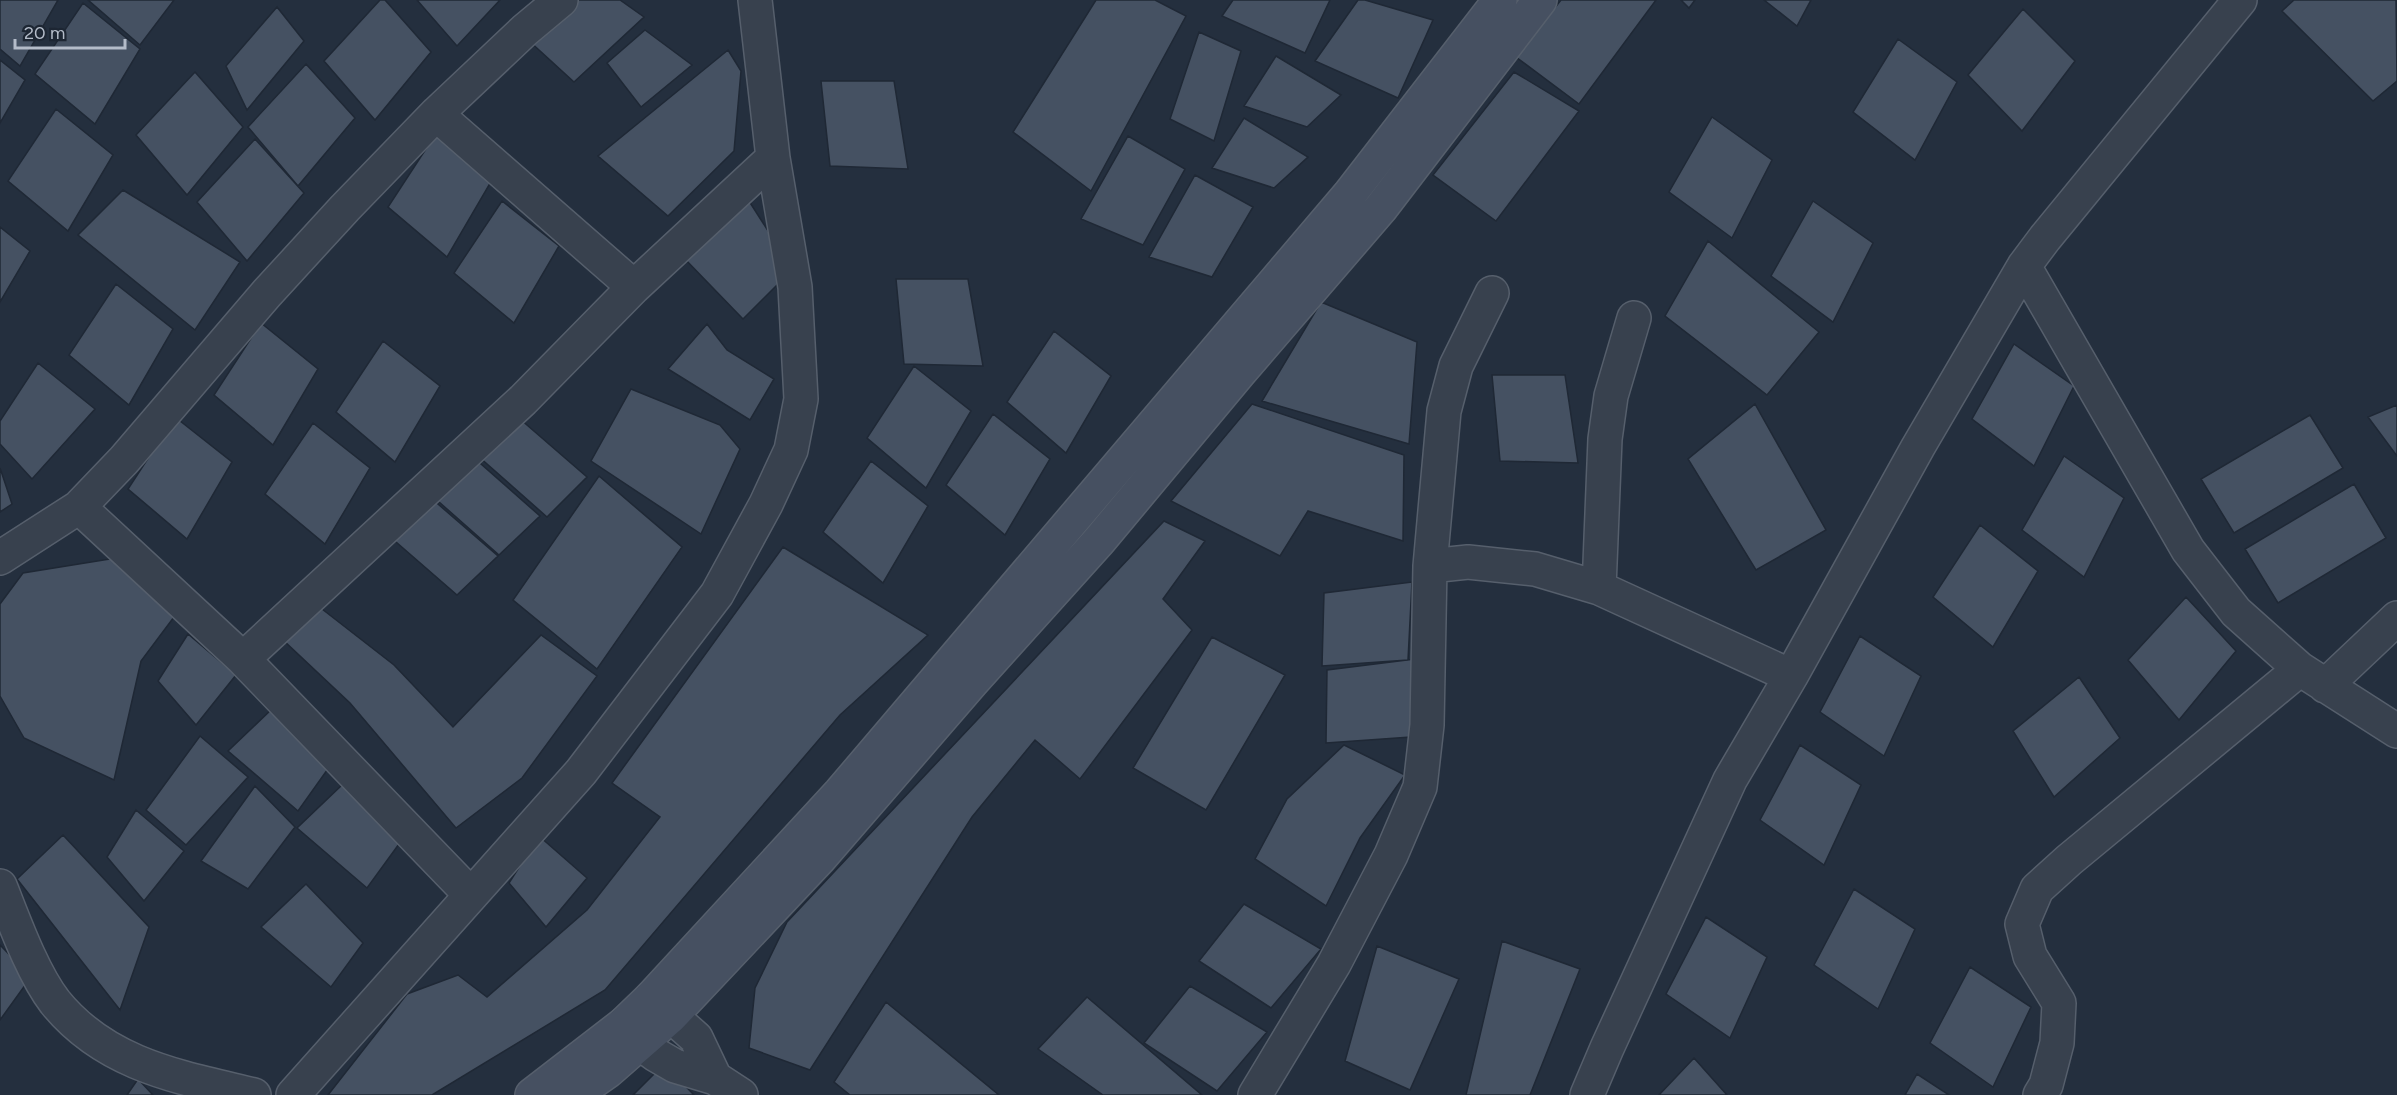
<svg xmlns="http://www.w3.org/2000/svg" width="2397" height="1095" viewBox="0 0 2397 1095" font-family="Figtree,sans-serif">
<style>
.building{fill:#455162;stroke:#1f2835;stroke-width:1.5}
.lines{fill:none;stroke-linecap:round;stroke-linejoin:round}
.street-casing{stroke:#565f6c;stroke-width:36}
.secondary-casing{stroke:#565f6c;stroke-width:36}
.street{stroke:#38414e;stroke-width:33}
.secondary{stroke:#465061;stroke-width:33}
</style>
<rect width="100%" height="100%" fill="#242f3e"/>
<path class="building" d="M 0,0 L 58,0 L 20,66 L 0,49 Z
M 88,0 L 174,0 L 140,45 Z
M 380,0 L 385,0 L 431,52 L 375,120 L 324,61 Z
M 417,0 L 500,0 L 457,46 Z
M 574,0 L 620,0 L 644,17 L 574,82 L 527,39 Z
M 1096,0 L 1155,0 L 1186,16 L 1091,191 L 1013,132 Z
M 1233,0 L 1330,0 L 1305,53 L 1222,16 Z
M 1358,0 L 1365,0 L 1433,20 L 1398,98 L 1315,61 Z
M 1561,0 L 1656,0 L 1579,104 L 1516,57 Z
M 1681,0 L 1695,0 L 1689,8 Z
M 1764,0 L 1811,0 L 1797,26 Z
M 2294,0 L 2396,0 L 2397,81 L 2373,101 L 2282,11 Z
M 83,3 L 140,49 L 95,124 L 35,74 Z
M 277,7 L 304,41 L 247,110 L 226,66 Z
M 2023,9 L 2075,61 L 2022,131 L 1968,75 Z
M 645,30 L 692,65 L 641,107 L 607,63 Z
M 1199,32 L 1241,51 L 1214,141 L 1170,119 Z
M 1898,39 L 1957,82 L 1915,160 L 1853,112 Z
M 728,50 L 741,71 L 734,151 L 668,216 L 598,156 Z
M 1276,56 L 1341,95 L 1307,127 L 1244,106 Z
M 0,60 L 25,80 L 0,123 Z
M 306,64 L 355,118 L 298,186 L 248,127 Z
M 195,72 L 243,127 L 187,195 L 136,135 Z
M 1514,72 L 1579,111 L 1496,221 L 1433,175 Z
M 821,81 L 894,81 L 908,169 L 830,166 Z
M 56,109 L 113,155 L 68,231 L 8,181 Z
M 1712,117 L 1772,160 L 1732,238 L 1669,192 Z
M 1244,118 L 1308,157 L 1274,188 L 1212,168 Z
M 435,135 L 492,180 L 447,257 L 388,207 Z
M 1128,136 L 1185,169 L 1143,245 L 1081,219 Z
M 255,139 L 304,193 L 247,261 L 197,202 Z
M 1195,175 L 1253,207 L 1212,277 L 1149,257 Z
M 123,190 L 240,262 L 195,330 L 78,235 Z
M 502,201 L 559,246 L 514,323 L 454,273 Z
M 749,201 L 779,248 L 783,279 L 743,319 L 683,257 Z
M 1813,201 L 1873,243 L 1833,322 L 1771,276 Z
M 0,227 L 30,251 L 0,302 Z
M 1708,241 L 1819,332 L 1767,395 L 1665,316 Z
M 896,279 L 968,279 L 983,366 L 904,364 Z
M 116,284 L 173,329 L 129,405 L 69,355 Z
M 1321,302 L 1417,342 L 1409,444 L 1262,401 Z
M 261,323 L 318,369 L 273,445 L 214,395 Z
M 707,324 L 727,350 L 774,379 L 750,420 L 668,369 Z
M 1054,331 L 1111,376 L 1066,453 L 1007,402 Z
M 383,341 L 440,386 L 395,462 L 336,412 Z
M 2014,344 L 2074,386 L 2034,466 L 1972,419 Z
M 38,363 L 95,409 L 32,479 L 0,444 L 0,421 Z
M 914,366 L 971,411 L 926,488 L 867,438 Z
M 1492,375 L 1565,375 L 1578,463 L 1500,461 Z
M 631,389 L 720,425 L 740,449 L 701,534 L 591,461 Z
M 1252,404 L 1404,455 L 1403,541 L 1308,511 L 1280,556 L 1171,501 Z
M 1755,404 L 1826,530 L 1756,570 L 1688,459 Z
M 2397,405 L 2397,456 L 2368,417 Z
M 993,414 L 1050,459 L 1005,535 L 946,485 Z
M 2310,415 L 2343,468 L 2234,533 L 2201,479 Z
M 175,417 L 232,462 L 187,539 L 128,489 Z
M 520,419 L 587,477 L 547,517 L 478,456 Z
M 313,423 L 370,468 L 325,544 L 265,494 Z
M 2064,456 L 2124,498 L 2084,577 L 2022,530 Z
M 473,457 L 540,516 L 499,555 L 430,494 Z
M 871,461 L 928,506 L 883,583 L 823,532 Z
M 0,468 L 12,504 L 0,512 Z
M 599,476 L 682,547 L 597,669 L 513,600 Z
M 2354,484 L 2386,538 L 2278,603 L 2245,549 Z
M 431,498 L 498,556 L 457,595 L 388,535 Z
M 1164,521 L 1205,541 L 1163,599 L 1192,630 L 1080,779 L 1035,740 L 972,817 L 810,1070 L 749,1048 L 755,988 L 787,922 Z
M 1980,525 L 2038,571 L 1993,647 L 1933,597 Z
M 783,547 L 928,635 L 840,715 L 605,990 L 432,1095 L 328,1095 L 407,994 L 458,975 L 487,997 L 587,910 L 660,817 L 612,783 Z
M 116,558 L 174,617 L 141,661 L 114,780 L 24,738 L 0,696 L 0,604 L 23,573 Z
M 1412,582 L 1408,660 L 1322,666 L 1324,593 Z
M 2186,597 L 2236,651 L 2179,720 L 2128,660 Z
M 322,609 L 394,665 L 453,727 L 541,635 L 597,676 L 522,778 L 456,828 L 350,703 L 282,639 Z
M 188,634 L 236,675 L 196,725 L 158,681 Z
M 1860,636 L 1921,676 L 1884,756 L 1820,712 Z
M 1212,637 L 1285,675 L 1206,810 L 1133,768 Z
M 1415,659 L 1411,737 L 1326,743 L 1327,670 Z
M 2079,677 L 2120,738 L 2054,797 L 2013,731 Z
M 273,708 L 330,766 L 298,811 L 228,751 Z
M 200,736 L 248,777 L 186,845 L 146,810 Z
M 1344,745 L 1405,775 L 1360,838 L 1326,906 L 1255,859 L 1287,799 Z
M 1800,745 L 1861,785 L 1824,865 L 1760,820 Z
M 342,785 L 399,844 L 367,888 L 297,828 Z
M 255,786 L 295,827 L 248,889 L 201,861 Z
M 136,810 L 184,851 L 144,901 L 107,857 Z
M 63,835 L 149,927 L 120,1010 L 17,879 Z
M 539,836 L 587,878 L 546,927 L 509,883 Z
M 306,884 L 363,943 L 331,987 L 261,927 Z
M 1854,889 L 1915,929 L 1878,1009 L 1814,965 Z
M 1244,904 L 1321,949 L 1271,1008 L 1199,961 Z
M 1706,917 L 1767,957 L 1730,1038 L 1666,994 Z
M 1502,941 L 1580,969 L 1530,1095 L 1466,1095 Z
M 0,945 L 31,977 L 0,1020 Z
M 1377,946 L 1459,979 L 1410,1090 L 1345,1061 Z
M 1970,967 L 2031,1007 L 1993,1087 L 1930,1043 Z
M 1190,986 L 1267,1032 L 1217,1091 L 1144,1043 Z
M 1087,997 L 1202,1095 L 1103,1095 L 1038,1049 Z
M 886,1002 L 999,1095 L 850,1095 L 834,1082 Z
M 1694,1058 L 1727,1095 L 1659,1095 Z
M 664,1064 L 694,1095 L 633,1095 Z
M 1917,1074 L 1949,1095 L 1905,1095 Z
M 138,1079 L 153,1095 L 127,1095 Z"/>
<g class="lines">
<g class="street-casing">
<path id="street" d="M 2024,266 L 2188,550 L 2236,612 L 2300,669 L 2397,731
M 634,287 L 773,158
M 79,507 L 243,659 L 470,894
M 0,558 L 79,507 L 124,460 L 267,293 L 345,208 L 436,114 L 525,30 L 561,0
M 1430,566 L 1468,562 L 1535,569 L 1599,588 L 1791,676
M 1599,588 L 1605,439 L 1611,396 L 1634,318
M 243,659 L 523,400 L 634,287 L 436,114
M 2325,686 L 2397,618
M 0,886 C 14,921 32,972 55,1002 C 106,1065 179,1077 254,1095
M 651,998 L 696,1038 L 715,1078
M 624,1024 L 641,1044 L 656,1055 L 675,1066 L 715,1078 L 741,1095
M 293,1095 L 581,772 L 717,594 L 766,504 L 791,450 L 801,399 L 795,287 L 773,158 L 755,0
M 1255,1095 L 1334,964 L 1391,855 L 1420,787 L 1427,725 L 1430,566 L 1444,411 L 1456,366 L 1492,293
M 1587,1095 L 1607,1048 L 1730,780 L 1791,676 L 1918,447 L 2024,266 L 2045,238 L 2240,0
M 2040,1095 L 2046,1085 L 2057,1043 L 2059,1003 L 2030,956 L 2022,924 L 2037,889 L 2069,860 L 2300,669"/>
</g>
<g class="secondary-casing">
<path id="secondary" d="M 532,1095 L 624,1024 L 651,998 L 840,793 L 1349,195 L 1500,0
M 574,1095 L 608,1071 L 671,1016 L 819,859 L 972,682 L 1099,541 L 1239,373 L 1381,208 L 1540,0"/>
</g>
<use href="#street" class="street"/>
<use href="#secondary" class="secondary"/>
</g>
<path d="M15 39v9h110v-9" fill="none" stroke="#b4bcc9" stroke-width="3"/>
<text x="24" y="39" font-size="18" fill="#b4bcc9" stroke="#1d2633" stroke-width="4.5" paint-order="stroke">20 m</text>
</svg>
